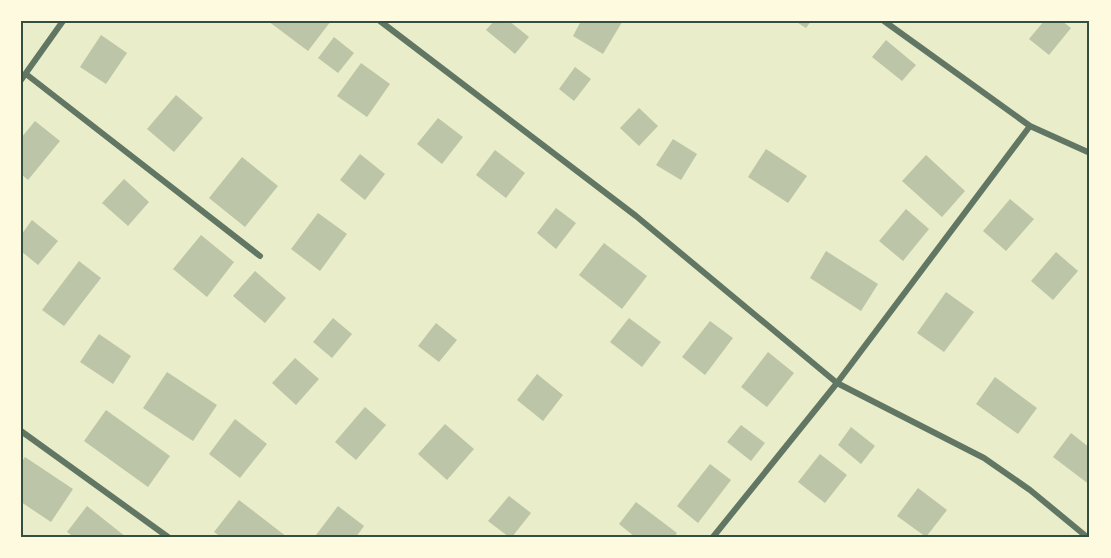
<svg xmlns="http://www.w3.org/2000/svg" width="1111" height="558" viewBox="0 0 1111 558" font-family="Mulish,sans-serif">
<style>
.building{fill:#bcc5a7}
.lines{fill:none;stroke-linecap:round;stroke-linejoin:round}
.minor{stroke:#617663;stroke-width:6}
.neatline{fill:none;stroke:#344e41;stroke-width:2}
</style>
<rect width="100%" height="100%" fill="#e9edc9"/>
<path class="building" d="M 268,21 L 331,21 L 308,51 Z
M 494,21 L 509,21 L 529,37 L 515,54 L 486,30 Z
M 581,21 L 620,21 L 622,22 L 603,54 L 573,36 Z
M 795,21 L 811,21 L 806,28 Z
M 1044,21 L 1062,21 L 1071,28 L 1049,55 L 1029,39 Z
M 101,35 L 127,53 L 106,84 L 80,67 Z
M 334,37 L 354,53 L 338,73 L 318,58 Z
M 886,40 L 916,65 L 902,81 L 872,57 Z
M 361,63 L 390,84 L 367,117 L 337,96 Z
M 575,67 L 591,79 L 574,101 L 559,89 Z
M 176,95 L 203,118 L 174,152 L 147,129 Z
M 639,108 L 658,126 L 639,146 L 620,128 Z
M 438,118 L 463,137 L 442,164 L 417,144 Z
M 35,121 L 60,141 L 28,180 L 21,174 L 21,138 Z
M 673,139 L 697,154 L 681,180 L 656,165 Z
M 766,149 L 807,176 L 788,203 L 748,177 Z
M 495,150 L 525,173 L 506,198 L 476,175 Z
M 360,154 L 385,174 L 365,200 L 340,180 Z
M 926,155 L 965,191 L 942,217 L 902,181 Z
M 242,157 L 278,186 L 245,227 L 209,198 Z
M 124,179 L 149,202 L 128,226 L 102,203 Z
M 1010,199 L 1034,219 L 1006,251 L 983,231 Z
M 556,208 L 576,223 L 556,249 L 537,233 Z
M 906,209 L 929,229 L 903,261 L 879,241 Z
M 318,213 L 347,234 L 320,271 L 291,249 Z
M 32,220 L 58,241 L 38,265 L 21,251 L 21,235 Z
M 201,235 L 234,262 L 207,297 L 173,269 Z
M 604,243 L 647,276 L 622,309 L 579,275 Z
M 826,251 L 878,284 L 861,311 L 810,278 Z
M 1056,252 L 1078,271 L 1053,300 L 1031,281 Z
M 79,261 L 101,278 L 64,326 L 42,310 Z
M 255,271 L 286,298 L 265,323 L 233,296 Z
M 946,292 L 974,312 L 944,352 L 917,333 Z
M 333,318 L 352,334 L 332,358 L 313,342 Z
M 629,318 L 661,342 L 642,367 L 610,342 Z
M 710,321 L 733,338 L 705,375 L 682,357 Z
M 436,323 L 457,340 L 439,362 L 418,346 Z
M 99,334 L 131,356 L 113,384 L 80,362 Z
M 768,352 L 794,373 L 767,407 L 741,387 Z
M 295,358 L 319,379 L 296,405 L 272,383 Z
M 167,372 L 217,405 L 193,441 L 143,408 Z
M 537,374 L 563,395 L 543,421 L 517,400 Z
M 995,377 L 1037,408 L 1018,434 L 976,404 Z
M 365,407 L 386,425 L 356,460 L 335,442 Z
M 106,410 L 170,456 L 148,487 L 84,441 Z
M 235,419 L 267,444 L 240,478 L 209,454 Z
M 445,424 L 474,449 L 447,480 L 418,454 Z
M 741,425 L 765,443 L 751,461 L 727,442 Z
M 851,427 L 875,446 L 861,464 L 838,445 Z
M 1071,433 L 1090,448 L 1090,485 L 1053,457 Z
M 820,454 L 847,475 L 825,503 L 798,482 Z
M 25,457 L 73,489 L 51,522 L 21,502 L 21,463 Z
M 710,464 L 731,480 L 698,523 L 677,506 Z
M 918,488 L 947,510 L 926,537 L 897,516 Z
M 509,496 L 531,513 L 512,537 L 509,537 L 488,521 Z
M 239,500 L 287,537 L 221,537 L 214,532 Z
M 636,502 L 677,533 L 674,537 L 635,537 L 619,524 Z
M 87,506 L 126,537 L 74,537 L 67,532 Z
M 338,506 L 364,526 L 356,537 L 319,537 L 316,535 Z"/>
<g class="lines">
<path class="minor" d="M 380,21 L 636,216 L 837,383 L 984,458 L 1030,490 L 1087,537
M 884,21 L 1030,126 L 1090,153
M 26,74 L 260,256
M 21,80 L 63,21
M 21,431 L 168,537
M 713,537 L 837,383 L 1030,126"/>
</g>
<rect width="1111" height="558" fill="none" stroke="#fefae0" stroke-width="45"/>
<rect x="22" y="22" width="1066" height="514" class="neatline"/>
</svg>
